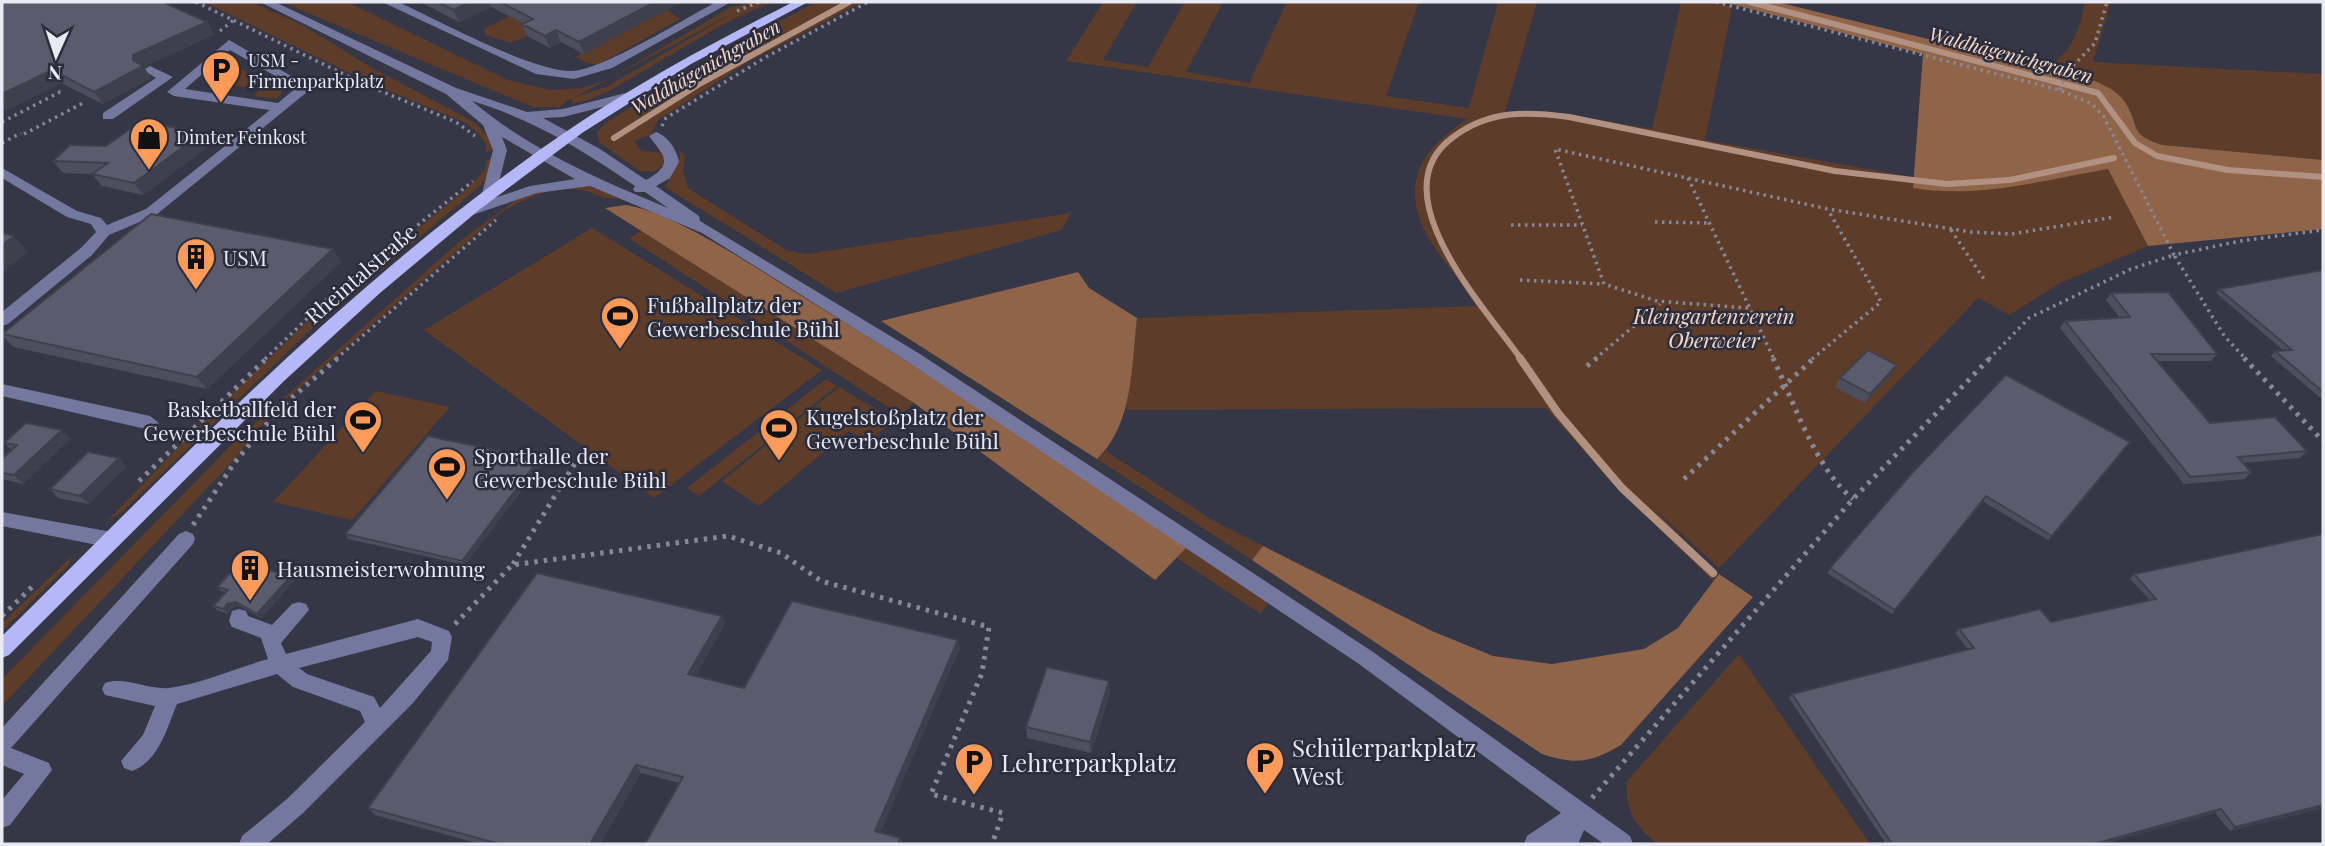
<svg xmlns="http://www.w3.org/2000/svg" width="2325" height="846" viewBox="0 0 2325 846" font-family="'Playfair Display',serif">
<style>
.green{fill:#5d3d29}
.forest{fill:#906449}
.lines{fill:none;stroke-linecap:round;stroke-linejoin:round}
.stream-far1{stroke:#b19282;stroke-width:6}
.stream{stroke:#b19282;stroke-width:8}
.path-far1{stroke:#888996;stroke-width:3.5;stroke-dasharray:2.5 4.5;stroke-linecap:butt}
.path{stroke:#888996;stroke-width:5;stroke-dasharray:3.5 6;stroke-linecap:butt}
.minor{fill:#75789e;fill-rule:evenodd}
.major{fill:#b4b8f7;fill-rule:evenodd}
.wall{fill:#4d4f5e}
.shaded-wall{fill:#3f404c}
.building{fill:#5a5c6d;stroke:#3f404c;stroke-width:2}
.labels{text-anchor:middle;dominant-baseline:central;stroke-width:5;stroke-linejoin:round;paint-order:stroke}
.far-poi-label{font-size:18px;fill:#e9eaf4;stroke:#2b2c3c;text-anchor:start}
.far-water-label{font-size:19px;font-style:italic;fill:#f8dbca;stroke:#2b2c3c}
.poi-label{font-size:21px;fill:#e9eaf4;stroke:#2b2c3c;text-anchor:start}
.street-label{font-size:21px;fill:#e9eaf4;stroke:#2b2c3c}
.park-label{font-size:21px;font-style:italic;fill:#f5d8c7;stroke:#2b2c3c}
.near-poi-label{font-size:24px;fill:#e9eaf4;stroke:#2b2c3c;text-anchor:start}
</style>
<rect width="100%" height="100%" fill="#353646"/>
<path class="green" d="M 204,2 L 252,2 L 304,26 L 369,66 L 474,122 L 493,141 L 496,149 L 486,152 L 486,144 L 478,133 L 466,123 L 372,84 Z
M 282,2 L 347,2 L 508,80 L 551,90 L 583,88 L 609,79 L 731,7 L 754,2 L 575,97 L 606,87 L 737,11 L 759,2 L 774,2 C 728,18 687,46 645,70 C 622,84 599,99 572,104 L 572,98 L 559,107 L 533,107 Z
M 816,2 L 862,2 L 748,62 L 658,120 L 650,135 L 634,141 L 642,151 L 660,152 L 666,163 L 654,172 L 640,171 L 599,142 L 597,133 L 607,122 L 710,59 Z
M 1103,2 L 1137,2 L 1103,60 L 1148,67 L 1185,2 L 1223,2 L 1186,72 L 1249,83 L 1287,2 L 1419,2 L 1386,96 L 1469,108 L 1498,2 L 1537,2 L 1505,112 L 1554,112 L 1652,129 L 1681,2 L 1711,2 L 1732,7 L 1705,140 L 1913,177 L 1913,188 L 1998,188 L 2108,169 L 2148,246 L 2058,284 L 2010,315 L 1978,298 L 1719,568 L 1649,504 L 1719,574 L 1713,581 L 1612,483 L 1546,408 L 1126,410 L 1137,318 L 1476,306 C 1463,284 1446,265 1432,244 C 1398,190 1417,150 1468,119 L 1066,61 Z
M 2085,2 L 2111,2 L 2093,62 L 2323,74 L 2323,160 L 2163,145 C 2123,132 2142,123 2125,102 C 2110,84 2065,73 2043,67 C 2071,57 2080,29 2085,2 Z
M 668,10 L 680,19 L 599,64 L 590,64 L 575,57 Z
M 510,16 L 538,31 L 511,43 L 485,35 L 485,28 Z
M 227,62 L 281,89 L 282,93 L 276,99 L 254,96 L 260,89 L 205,82 Z
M 679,150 L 685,156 L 683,171 L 688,188 L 788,251 L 808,254 L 1071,213 L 1062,230 L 836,293 L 665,187 L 680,158 Z
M 496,156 L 491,172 L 480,186 L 307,333 L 122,512 L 106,522 L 205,420 L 333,297 L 468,188 L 485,170 L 486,161 Z
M 589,186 L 619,198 C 605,201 596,193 582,190 C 553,185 523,199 499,214 L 275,409 L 230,464 L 2,706 L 2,679 L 232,444 L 460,241 L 517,199 L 529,194 Z
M 592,228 L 822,370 L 654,498 L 424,330 Z
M 643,230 L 914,403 L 900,415 L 629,238 Z
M 826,379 L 837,386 L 699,496 L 687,488 Z
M 839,387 L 894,420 L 868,442 L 849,431 L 759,506 L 722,481 Z
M 376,391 L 450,407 L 352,520 L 273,502 Z
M 1106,451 L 1214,521 L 1263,546 L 1252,560 L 1097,459 Z
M 1186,548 L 1268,603 L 1261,614 L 1177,558 Z
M 73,555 L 68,566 L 2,631 L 2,623 Z
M 1739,654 L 1870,844 L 1658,844 C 1635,827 1625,810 1627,781 Z"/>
<path class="forest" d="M 1724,2 L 1777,2 L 2083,77 C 2098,82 2115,88 2125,102 C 2141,126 2127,134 2163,145 L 2323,160 L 2323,229 L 2148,246 L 2108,169 C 2045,180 1977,199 1913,188 L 1923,54 Z
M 625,205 C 669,210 755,267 795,292 C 928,373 1059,457 1186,548 L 1155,580 L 914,403 L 605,208 Z
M 1078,272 L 1089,288 L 1137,318 C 1131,366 1134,424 1097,459 L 881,321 Z
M 1263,546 L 1432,631 L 1493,656 L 1552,664 L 1644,649 L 1678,628 L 1719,574 L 1753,597 L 1621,745 C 1590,763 1576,765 1542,754 L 1252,560 Z"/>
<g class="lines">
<path class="stream-far1" d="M 1750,2 L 2098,93 L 2135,143 L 2157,156 L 2228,170 L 2323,177
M 614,138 L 701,83 L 849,2
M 1521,359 C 1485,308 1378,193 1452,138 C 1488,110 1526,111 1569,117 L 1835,171 L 1947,184 L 2010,180 L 2114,158"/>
<path class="stream" d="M 1520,358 L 1558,413 L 1622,488 L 1713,573"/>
<path class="path-far1" d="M 196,2 L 366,85 L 456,122 L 475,136
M 1716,2 L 2060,90 L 2092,104 L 2104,117 L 2174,255 L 2240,241 L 2323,230
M 737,11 L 759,2
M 220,31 L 235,19
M 320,85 L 353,79
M 2060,90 L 2066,73 L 2095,43 L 2107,2
M 2,122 L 60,92 L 64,94
M 662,126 L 666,118 L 766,57 L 868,2
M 24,134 L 83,103
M 2,143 L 21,133
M 1688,178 L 1774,359
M 1655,222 L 1708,223
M 1511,225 L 1582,225
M 1951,230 L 1984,279
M 1520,280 L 1604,284
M 1748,308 L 1657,301 L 1604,284 L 1555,149 L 1828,209 L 1971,232 L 2012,234 L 2114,217
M 265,359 L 340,287 L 473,181
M 336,359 L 496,220
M 1595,359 L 1660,304
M 1812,359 L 1881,302 L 1828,210
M 1989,359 L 2029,318 L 2131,269 L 2174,255 L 2225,337 L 2246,359"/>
<path class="path" d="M 1773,358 C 1794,402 1815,468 1853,499
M 2244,358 L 2323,441
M 1587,366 L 1597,358
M 1684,479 L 1814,358
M 139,481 L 267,358
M 193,525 L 235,462 L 281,407 L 338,358
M 513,564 L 585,447
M 2,616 L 33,586
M 455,624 L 512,565 L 728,536 L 781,553 L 821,581 L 989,627 L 982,673 L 931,794 L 1003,813 L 992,844
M 1592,798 L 1853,499 L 1990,358"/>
<path class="minor" d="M 260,2 L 275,2 L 456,88 L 527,112 L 563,109 L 633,91 L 638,92 L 638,98 L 563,117 L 543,118 L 600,149 L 646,180 C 674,164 665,157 649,136 L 656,132 C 668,136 677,150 679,162 L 670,178 L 656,186 L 699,216 L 700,221 L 920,354 L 1373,652 L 1630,836 L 1633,844 L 1604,844 L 1584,830 L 1578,844 L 1524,844 L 1527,836 L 1561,813 L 1359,664 L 908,362 L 702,233 L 590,186 L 537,193 L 469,216 L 459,216 L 459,210 L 530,186 L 575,179 L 502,137 L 507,150 L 496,194 L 494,197 L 484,197 L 482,194 L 493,150 L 483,125 L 446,94 ZM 472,101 C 532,119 583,150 635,186 L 633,189 L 635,192 L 645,192 L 668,208 C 598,179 530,150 472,101 Z
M 382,2 L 398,2 C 438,20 531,71 571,71 C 601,71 686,18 716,2 L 731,2 L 612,68 L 574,79 L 536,74 Z
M 229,40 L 312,88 L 156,215 L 109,235 L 92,255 L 8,324 L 2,326 L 2,312 L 82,247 L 96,232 L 91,224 L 67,217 L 2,178 L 2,168 L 77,211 L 101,218 L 107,225 L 146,209 L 270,110 L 174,96 L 167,92 ZM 230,50 L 296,88 L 278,103 L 185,89 Z
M 150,66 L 173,77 L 113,119 L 103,119 L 103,113 L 156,78 L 143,70 Z
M 2,384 L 150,416 L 159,423 L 150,430 L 2,396 Z
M 2,512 L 112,532 L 119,535 L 121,540 L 119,545 L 112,548 L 2,526 Z
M 186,531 L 193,534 L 195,539 L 193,544 L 11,748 L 49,763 L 52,770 L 10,825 L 2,828 L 2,800 L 24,774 L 2,765 L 2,728 L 179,534 Z
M 299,602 L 306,604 L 309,610 L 281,643 L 286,654 L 418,619 L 449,631 L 452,637 L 448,660 L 413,703 L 303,813 L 267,844 L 239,844 L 242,836 L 287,799 L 365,722 L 360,711 L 293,687 L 277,674 L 177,704 C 167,728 159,761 132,771 L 124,768 L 121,761 L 143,735 L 155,706 L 105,695 L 102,689 L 105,683 C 124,676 148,690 169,688 C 200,684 237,668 268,659 L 261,638 L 232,627 L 229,621 L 232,611 L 239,609 L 246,611 L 248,616 L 272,625 L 292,604 ZM 418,637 L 432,642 L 431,651 L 380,708 L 374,697 L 307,674 L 299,668 Z"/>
<path class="major" d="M 793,2 L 808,2 L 691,64 L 582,133 L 479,210 L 380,293 L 284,381 L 9,655 L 2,658 L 2,636 C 182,458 361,270 573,127 C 643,80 718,40 793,2 Z"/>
</g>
<path class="wall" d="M 2,2 L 207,22 L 214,34 L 144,67 L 151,78 L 103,104 L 61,83 L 2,112 Z
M 420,2 L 682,2 L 584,54 L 561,42 L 550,48 L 527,36 L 522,24 L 523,23 L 491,7 L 459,22 Z
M 210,145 L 143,195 L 102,186 L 92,174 L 63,173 L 53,161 L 106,146 Z
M 333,249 L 341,262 L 207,389 L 13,347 L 2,335 L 2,333 Z
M 2323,270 L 2323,400 L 2271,356 L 2275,351 L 2284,351 L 2216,293 L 2219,289 Z
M 2111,293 L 2217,354 L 2211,361 L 2157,361 L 2210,423 L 2307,451 L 2300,458 L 2243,463 L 2251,472 L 2245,479 L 2184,484 L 2060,328 L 2065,321 L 2120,318 L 2106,300 Z
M 1892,374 L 1865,403 L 1835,387 L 1840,378 Z
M 71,438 L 23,484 L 2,479 L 2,473 L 12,450 L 4,443 Z
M 2130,442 L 2048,540 L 1982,501 L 1892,614 L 1827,573 L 1912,473 Z
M 539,459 L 542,464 L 465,565 L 348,539 L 345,534 Z
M 127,466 L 89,504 L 58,498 L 50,489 Z
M 2323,534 L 2323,808 L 2230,831 L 2215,813 L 2103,844 L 1886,844 L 1789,698 L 1792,694 L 1968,649 L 1955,633 L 1959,629 L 2051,622 L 2150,600 L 2130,579 L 2134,574 Z
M 242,573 L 295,580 L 261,618 L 240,606 L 231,608 L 228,614 L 217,610 L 213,606 L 225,592 L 221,591 L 217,587 Z
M 722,616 L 725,624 L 695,676 L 744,688 L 960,648 L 880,833 L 900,838 L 902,844 L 645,844 L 679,783 L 641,773 L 600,844 L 480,844 L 375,815 L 368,808 Z
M 1110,693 L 1091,753 L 1027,738 L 1026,727 Z"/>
<path class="shaded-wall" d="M 470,2 L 489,2 L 491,7 L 459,22 L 453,10 Z
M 655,2 L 682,2 L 584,54 L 579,42 Z
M 207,22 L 214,34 L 144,67 L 151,78 L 103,104 L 94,92 L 133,55 Z
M 556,30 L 561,42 L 550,48 L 545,36 Z
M 52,70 L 61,83 L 2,112 L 2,94 Z
M 202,133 L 210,145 L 143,195 L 134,183 Z
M 14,236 L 28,252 L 2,273 L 2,245 Z
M 333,249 L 341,262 L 207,389 L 197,377 Z
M 1897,365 L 1892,374 L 1865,403 L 1870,394 Z
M 62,430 L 71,438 L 23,484 L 14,475 Z
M 119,458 L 127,466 L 89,504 L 80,496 Z
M 539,459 L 542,464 L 465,565 L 462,561 Z
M 291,576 L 295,580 L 261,618 L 257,614 Z
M 236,602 L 240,606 L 231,608 L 228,614 L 224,609 L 227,604 Z
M 722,616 L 725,624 L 692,682 L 688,674 Z
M 958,640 L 960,648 L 878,839 L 875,831 Z
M 1109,681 L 1110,693 L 1091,753 L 1090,742 Z
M 636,765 L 641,773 L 600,844 L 590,844 Z
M 2323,805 L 2323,808 L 2230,831 L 2235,827 Z
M 2221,809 L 2215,813 L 2103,844 L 2094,844 Z"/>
<path class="building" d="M 2,2 L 163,2 L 207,22 L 133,55 L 133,60 L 143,66 L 94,92 L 52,70 L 2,94 Z
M 438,2 L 470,2 L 453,10 Z
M 500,2 L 655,2 L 579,42 L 556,30 L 545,36 L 522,24 L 533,19 Z
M 141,121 L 202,133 L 134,183 L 92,174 L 108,163 L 53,161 L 70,145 L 106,146 Z
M 151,214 L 333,249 L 197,377 L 2,334 Z
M 2,233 L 14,236 L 2,245 Z
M 2323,270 L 2323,392 L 2275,351 L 2292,350 L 2219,289 Z
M 2168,292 L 2217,354 L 2151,354 L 2210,423 L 2275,417 L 2307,451 L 2238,457 L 2251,472 L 2190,477 L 2065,321 L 2130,317 L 2111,293 Z
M 1868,350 L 1897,365 L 1870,394 L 1840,378 Z
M 2006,375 L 2130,442 L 2052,536 L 1986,496 L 1895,610 L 1830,568 L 1912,473 Z
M 26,423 L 62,430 L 14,475 L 2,473 L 2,459 L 17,445 L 4,443 Z
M 428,436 L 539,459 L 462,561 L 345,534 Z
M 88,452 L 119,458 L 80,496 L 50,489 Z
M 2323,534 L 2323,805 L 2235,827 L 2221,809 L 2094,844 L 1892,844 L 1792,694 L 1974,648 L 1959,629 L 2040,609 L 2051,622 L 2156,599 L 2134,574 Z
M 249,565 L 291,576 L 257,614 L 236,602 L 227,604 L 224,609 L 213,606 L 228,590 L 217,587 L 232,571 L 242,573 Z
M 537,573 L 722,616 L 688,674 L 744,688 L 792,601 L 958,640 L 875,831 L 900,838 L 898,844 L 645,844 L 683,777 L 636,765 L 590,844 L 499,844 L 368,808 Z
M 1047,667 L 1109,681 L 1090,742 L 1026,727 Z"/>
<defs>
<g id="parking-pin" transform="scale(2.0125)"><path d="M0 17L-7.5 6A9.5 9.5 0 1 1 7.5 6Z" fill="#ff9b5a" stroke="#2b2c3c"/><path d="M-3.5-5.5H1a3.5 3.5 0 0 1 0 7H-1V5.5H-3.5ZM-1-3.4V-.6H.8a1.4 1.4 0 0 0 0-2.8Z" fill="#111"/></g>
<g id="shop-pin" transform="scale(2.0125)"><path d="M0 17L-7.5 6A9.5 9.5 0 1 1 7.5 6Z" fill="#ff9b5a" stroke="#2b2c3c"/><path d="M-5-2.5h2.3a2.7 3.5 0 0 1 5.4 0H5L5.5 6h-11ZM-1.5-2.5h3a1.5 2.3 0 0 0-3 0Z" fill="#111"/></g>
<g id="building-pin" transform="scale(2.0125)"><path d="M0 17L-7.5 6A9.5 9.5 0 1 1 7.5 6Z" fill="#ff9b5a" stroke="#2b2c3c"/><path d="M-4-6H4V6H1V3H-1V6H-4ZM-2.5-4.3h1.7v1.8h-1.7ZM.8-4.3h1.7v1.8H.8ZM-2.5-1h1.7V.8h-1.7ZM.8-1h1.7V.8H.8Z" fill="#111"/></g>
<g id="stadium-pin" transform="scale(2.0125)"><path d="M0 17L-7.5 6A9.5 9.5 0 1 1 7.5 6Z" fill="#ff9b5a" stroke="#2b2c3c"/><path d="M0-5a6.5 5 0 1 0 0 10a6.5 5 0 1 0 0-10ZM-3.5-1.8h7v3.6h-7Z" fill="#111"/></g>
</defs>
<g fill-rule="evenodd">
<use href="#parking-pin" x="221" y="70"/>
<use href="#shop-pin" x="149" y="137"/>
<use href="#building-pin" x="196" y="257"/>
<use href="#stadium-pin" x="620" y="316"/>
<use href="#stadium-pin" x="363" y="420"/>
<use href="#stadium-pin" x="779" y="428"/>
<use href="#stadium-pin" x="447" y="467"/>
<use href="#building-pin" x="250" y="568"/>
<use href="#parking-pin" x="1265" y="761"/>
<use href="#parking-pin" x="974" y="762"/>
</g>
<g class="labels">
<g class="far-poi-label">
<text x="248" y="60">USM -<tspan x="248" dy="21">Firmenparkplatz</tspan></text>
<text x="176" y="137">Dimter Feinkost</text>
</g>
<g class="far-water-label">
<text transform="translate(2011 54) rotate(15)">Waldhägenichgraben</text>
<text transform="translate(705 66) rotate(-30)">Waldhägenichgraben</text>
</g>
<g class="poi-label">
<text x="223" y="257">USM</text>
<text x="647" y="304">Fußballplatz der<tspan x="647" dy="24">Gewerbeschule Bühl</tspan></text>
<text x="336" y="408" text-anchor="end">Basketballfeld der<tspan x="336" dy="24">Gewerbeschule Bühl</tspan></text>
<text x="806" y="416">Kugelstoßplatz der<tspan x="806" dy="24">Gewerbeschule Bühl</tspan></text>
<text x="474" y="455">Sporthalle der<tspan x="474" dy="24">Gewerbeschule Bühl</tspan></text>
<text x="277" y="568">Hausmeisterwohnung</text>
</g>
<g class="street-label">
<text transform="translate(360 273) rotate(-41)">Rheintalstraße</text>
</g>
<g class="park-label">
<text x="1714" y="315">Kleingartenverein<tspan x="1714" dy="24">Oberweier</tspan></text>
</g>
<g class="near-poi-label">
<text x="1292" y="747">Schülerparkplatz<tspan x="1292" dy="28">West</tspan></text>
<text x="1001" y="762">Lehrerparkplatz</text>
</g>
</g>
<rect width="2325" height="846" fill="none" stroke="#e9eaf4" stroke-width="7"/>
<g transform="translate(56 56) rotate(183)" stroke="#2b2c3c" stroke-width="5" paint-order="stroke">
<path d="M0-5L12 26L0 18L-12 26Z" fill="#e9eaf4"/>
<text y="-10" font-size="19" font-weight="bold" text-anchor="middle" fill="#e9eaf4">N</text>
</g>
</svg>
